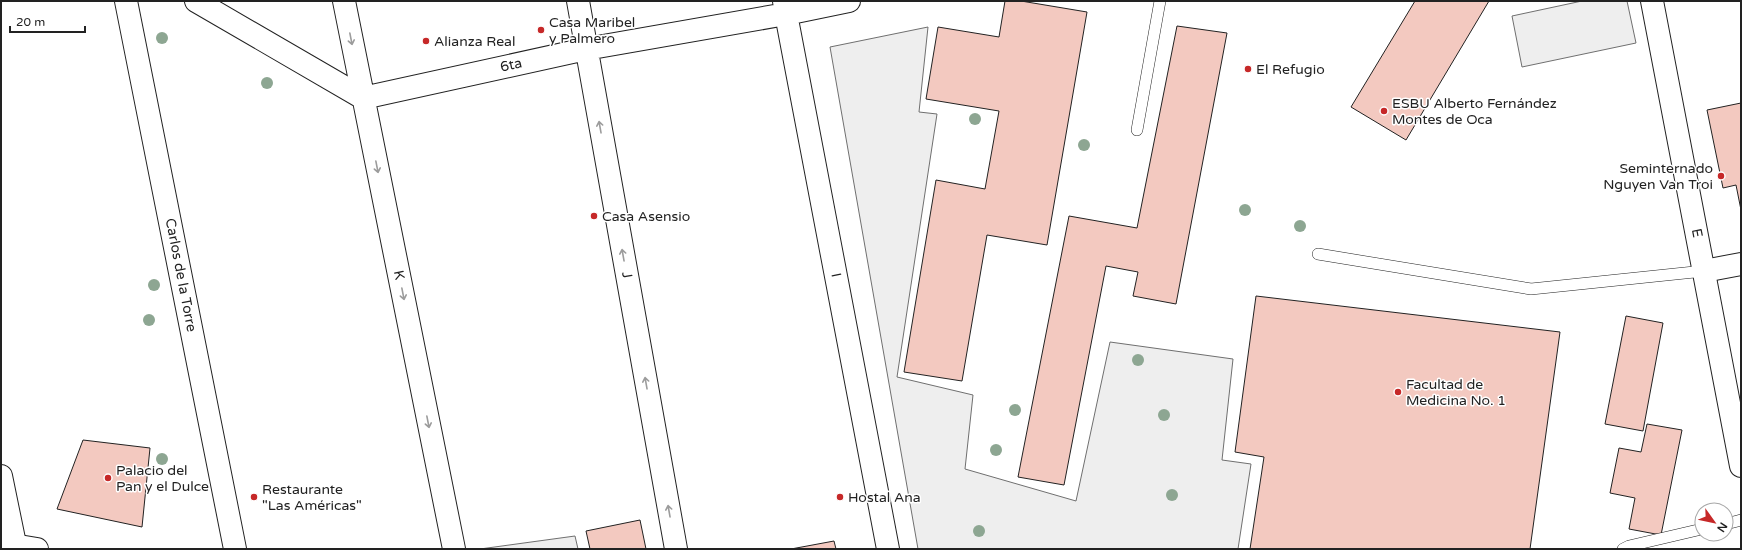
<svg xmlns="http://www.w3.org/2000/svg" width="1742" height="550" viewBox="0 0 1742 550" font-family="'Varela Round',sans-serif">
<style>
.green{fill:#eee;stroke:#6f6f6f}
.building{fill:#f3c9c0;stroke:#222}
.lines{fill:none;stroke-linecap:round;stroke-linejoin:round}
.service-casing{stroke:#222;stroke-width:12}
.minor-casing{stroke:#222;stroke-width:24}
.tertiary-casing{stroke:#222;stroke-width:24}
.primary-casing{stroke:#222;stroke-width:24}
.service{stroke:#fff;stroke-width:11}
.minor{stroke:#fff;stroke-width:22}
.tertiary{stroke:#fff;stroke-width:22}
.primary{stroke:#fff;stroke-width:22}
.tree{fill:#8da692}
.oneway{stroke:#9c9c9c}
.poi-dot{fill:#c62828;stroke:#fff;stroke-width:1.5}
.labels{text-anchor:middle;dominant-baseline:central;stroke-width:3;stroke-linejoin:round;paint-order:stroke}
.poi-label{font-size:14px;fill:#222;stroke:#fff;text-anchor:start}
.street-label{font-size:14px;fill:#222;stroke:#fff}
</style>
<rect width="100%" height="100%" fill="#fff"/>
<path class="green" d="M 1582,1 L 1627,1 L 1636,43 L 1522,67 L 1512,16 Z
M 928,27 L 919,112 L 937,114 L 897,377 L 973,395 L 965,469 L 1076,501 L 1110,342 L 1233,359 L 1222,460 L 1251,464 L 1238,549 L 918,549 L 830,47 Z
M 575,536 L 578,549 L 480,549 Z"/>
<path class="building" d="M 1005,1 L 1021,1 L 1087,12 L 1047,245 L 987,235 L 962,381 L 904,372 L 936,180 L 985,189 L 999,111 L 926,99 L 938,27 L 999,37 Z
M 1415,1 L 1489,1 L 1406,140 L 1351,107 Z
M 1177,26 L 1227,33 L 1176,304 L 1133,296 L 1138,272 L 1106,266 L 1064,485 L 1018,477 L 1069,216 L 1137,228 Z
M 1741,103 L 1741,210 L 1736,185 L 1723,188 L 1707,110 Z
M 1256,296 L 1560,332 L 1530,549 L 1250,549 L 1264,457 L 1235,452 Z
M 1626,316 L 1663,323 L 1643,431 L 1605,424 Z
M 1647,424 L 1682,430 L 1661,535 L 1629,529 L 1635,498 L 1610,493 L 1619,448 L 1641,452 Z
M 83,440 L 150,448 L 142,527 L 57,509 Z
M 640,520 L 646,549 L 590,549 L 586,531 Z
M 834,541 L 836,549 L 791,549 Z"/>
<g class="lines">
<g class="service-casing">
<path id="service" d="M 1137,130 L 1160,1
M 1318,254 L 1531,289 L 1704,271
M 1726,524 L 1741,520
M 1623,549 L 1629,546 L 1702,529"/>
</g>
<g class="minor-casing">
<path id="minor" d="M 126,1 L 235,549
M 196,1 L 363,98 L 586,49 L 786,14 L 784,1
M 344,1 L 454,549
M 578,1 L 676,549
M 1704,271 L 1741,264
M 1,476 L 16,549"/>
</g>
<g class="tertiary-casing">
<path id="tertiary" d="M 849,1 L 786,14 L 888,549
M 1652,1 L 1741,466"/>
</g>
<g class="primary-casing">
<path id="primary" d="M 1,543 L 37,549"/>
</g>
<use href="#service" class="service"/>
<use href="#minor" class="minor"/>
<use href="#tertiary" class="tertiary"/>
<use href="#primary" class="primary"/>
</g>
<g class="tree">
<circle cx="162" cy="38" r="6"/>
<circle cx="267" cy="83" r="6"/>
<circle cx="975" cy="119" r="6"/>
<circle cx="1084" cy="145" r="6"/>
<circle cx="1245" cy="210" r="6"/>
<circle cx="1300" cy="226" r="6"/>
<circle cx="154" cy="285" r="6"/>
<circle cx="149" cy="320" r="6"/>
<circle cx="1138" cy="360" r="6"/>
<circle cx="1015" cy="410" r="6"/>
<circle cx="1164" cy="415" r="6"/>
<circle cx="996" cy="450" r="6"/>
<circle cx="162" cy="459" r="6"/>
<circle cx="1172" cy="495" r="6"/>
<circle cx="979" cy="531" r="6"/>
</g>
<defs><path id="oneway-shaft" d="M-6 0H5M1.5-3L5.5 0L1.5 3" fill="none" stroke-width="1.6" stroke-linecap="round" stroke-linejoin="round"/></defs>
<g class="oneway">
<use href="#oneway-shaft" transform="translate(351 39) rotate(79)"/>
<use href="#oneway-shaft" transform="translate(600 127) rotate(-100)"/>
<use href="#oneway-shaft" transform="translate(377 167) rotate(79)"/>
<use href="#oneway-shaft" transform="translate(623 255) rotate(-100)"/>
<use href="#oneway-shaft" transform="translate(403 294) rotate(79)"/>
<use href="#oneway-shaft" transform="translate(646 383) rotate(-100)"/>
<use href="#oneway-shaft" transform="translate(428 422) rotate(79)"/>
<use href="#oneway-shaft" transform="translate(669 511) rotate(-100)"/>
</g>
<g class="poi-dot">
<circle cx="541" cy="30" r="4"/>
<circle cx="426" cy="41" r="4"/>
<circle cx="1248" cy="69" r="4"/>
<circle cx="1384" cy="111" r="4"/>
<circle cx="1721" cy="176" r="4"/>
<circle cx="594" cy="216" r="4"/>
<circle cx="1398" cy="392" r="4"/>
<circle cx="108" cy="478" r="4"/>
<circle cx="254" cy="497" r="4"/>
<circle cx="840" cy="497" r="4"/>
</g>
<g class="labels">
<g class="poi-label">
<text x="549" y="22">Casa Maribel<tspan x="549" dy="16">y Palmero</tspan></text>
<text x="434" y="41">Alianza Real</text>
<text x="1256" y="69">El Refugio</text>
<text x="1392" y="103">ESBU Alberto Fernández<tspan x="1392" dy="16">Montes de Oca</tspan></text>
<text x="1713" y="168" text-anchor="end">Seminternado<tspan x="1713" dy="16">Nguyen Van Troi</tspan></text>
<text x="602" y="216">Casa Asensio</text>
<text x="1406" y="384">Facultad de<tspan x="1406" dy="16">Medicina No. 1</tspan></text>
<text x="116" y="470">Palacio del<tspan x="116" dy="16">Pan y el Dulce</tspan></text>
<text x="262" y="489">Restaurante<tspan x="262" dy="16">"Las Américas"</tspan></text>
<text x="848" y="497">Hostal Ana</text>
</g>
<g class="street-label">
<text transform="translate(511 65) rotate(-12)">6ta</text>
<text transform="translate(1697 233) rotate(79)">E</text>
<text transform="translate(181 275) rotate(79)">Carlos de la Torre</text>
<text transform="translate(399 275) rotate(79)">K</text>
<text transform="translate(627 275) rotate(80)">J</text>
<text transform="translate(836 275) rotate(79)">I</text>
</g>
</g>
<rect width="1742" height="550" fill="none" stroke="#222222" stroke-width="4"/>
<g transform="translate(1714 522) rotate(123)"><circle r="19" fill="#ffffff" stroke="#a7a7a7"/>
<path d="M0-3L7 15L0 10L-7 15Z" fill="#c62828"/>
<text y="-6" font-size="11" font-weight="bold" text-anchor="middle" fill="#222222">N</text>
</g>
<path d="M10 26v6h75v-6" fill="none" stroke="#222222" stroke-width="2"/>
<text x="16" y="26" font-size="12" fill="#222222" stroke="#ffffff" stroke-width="3" paint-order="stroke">20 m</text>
</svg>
